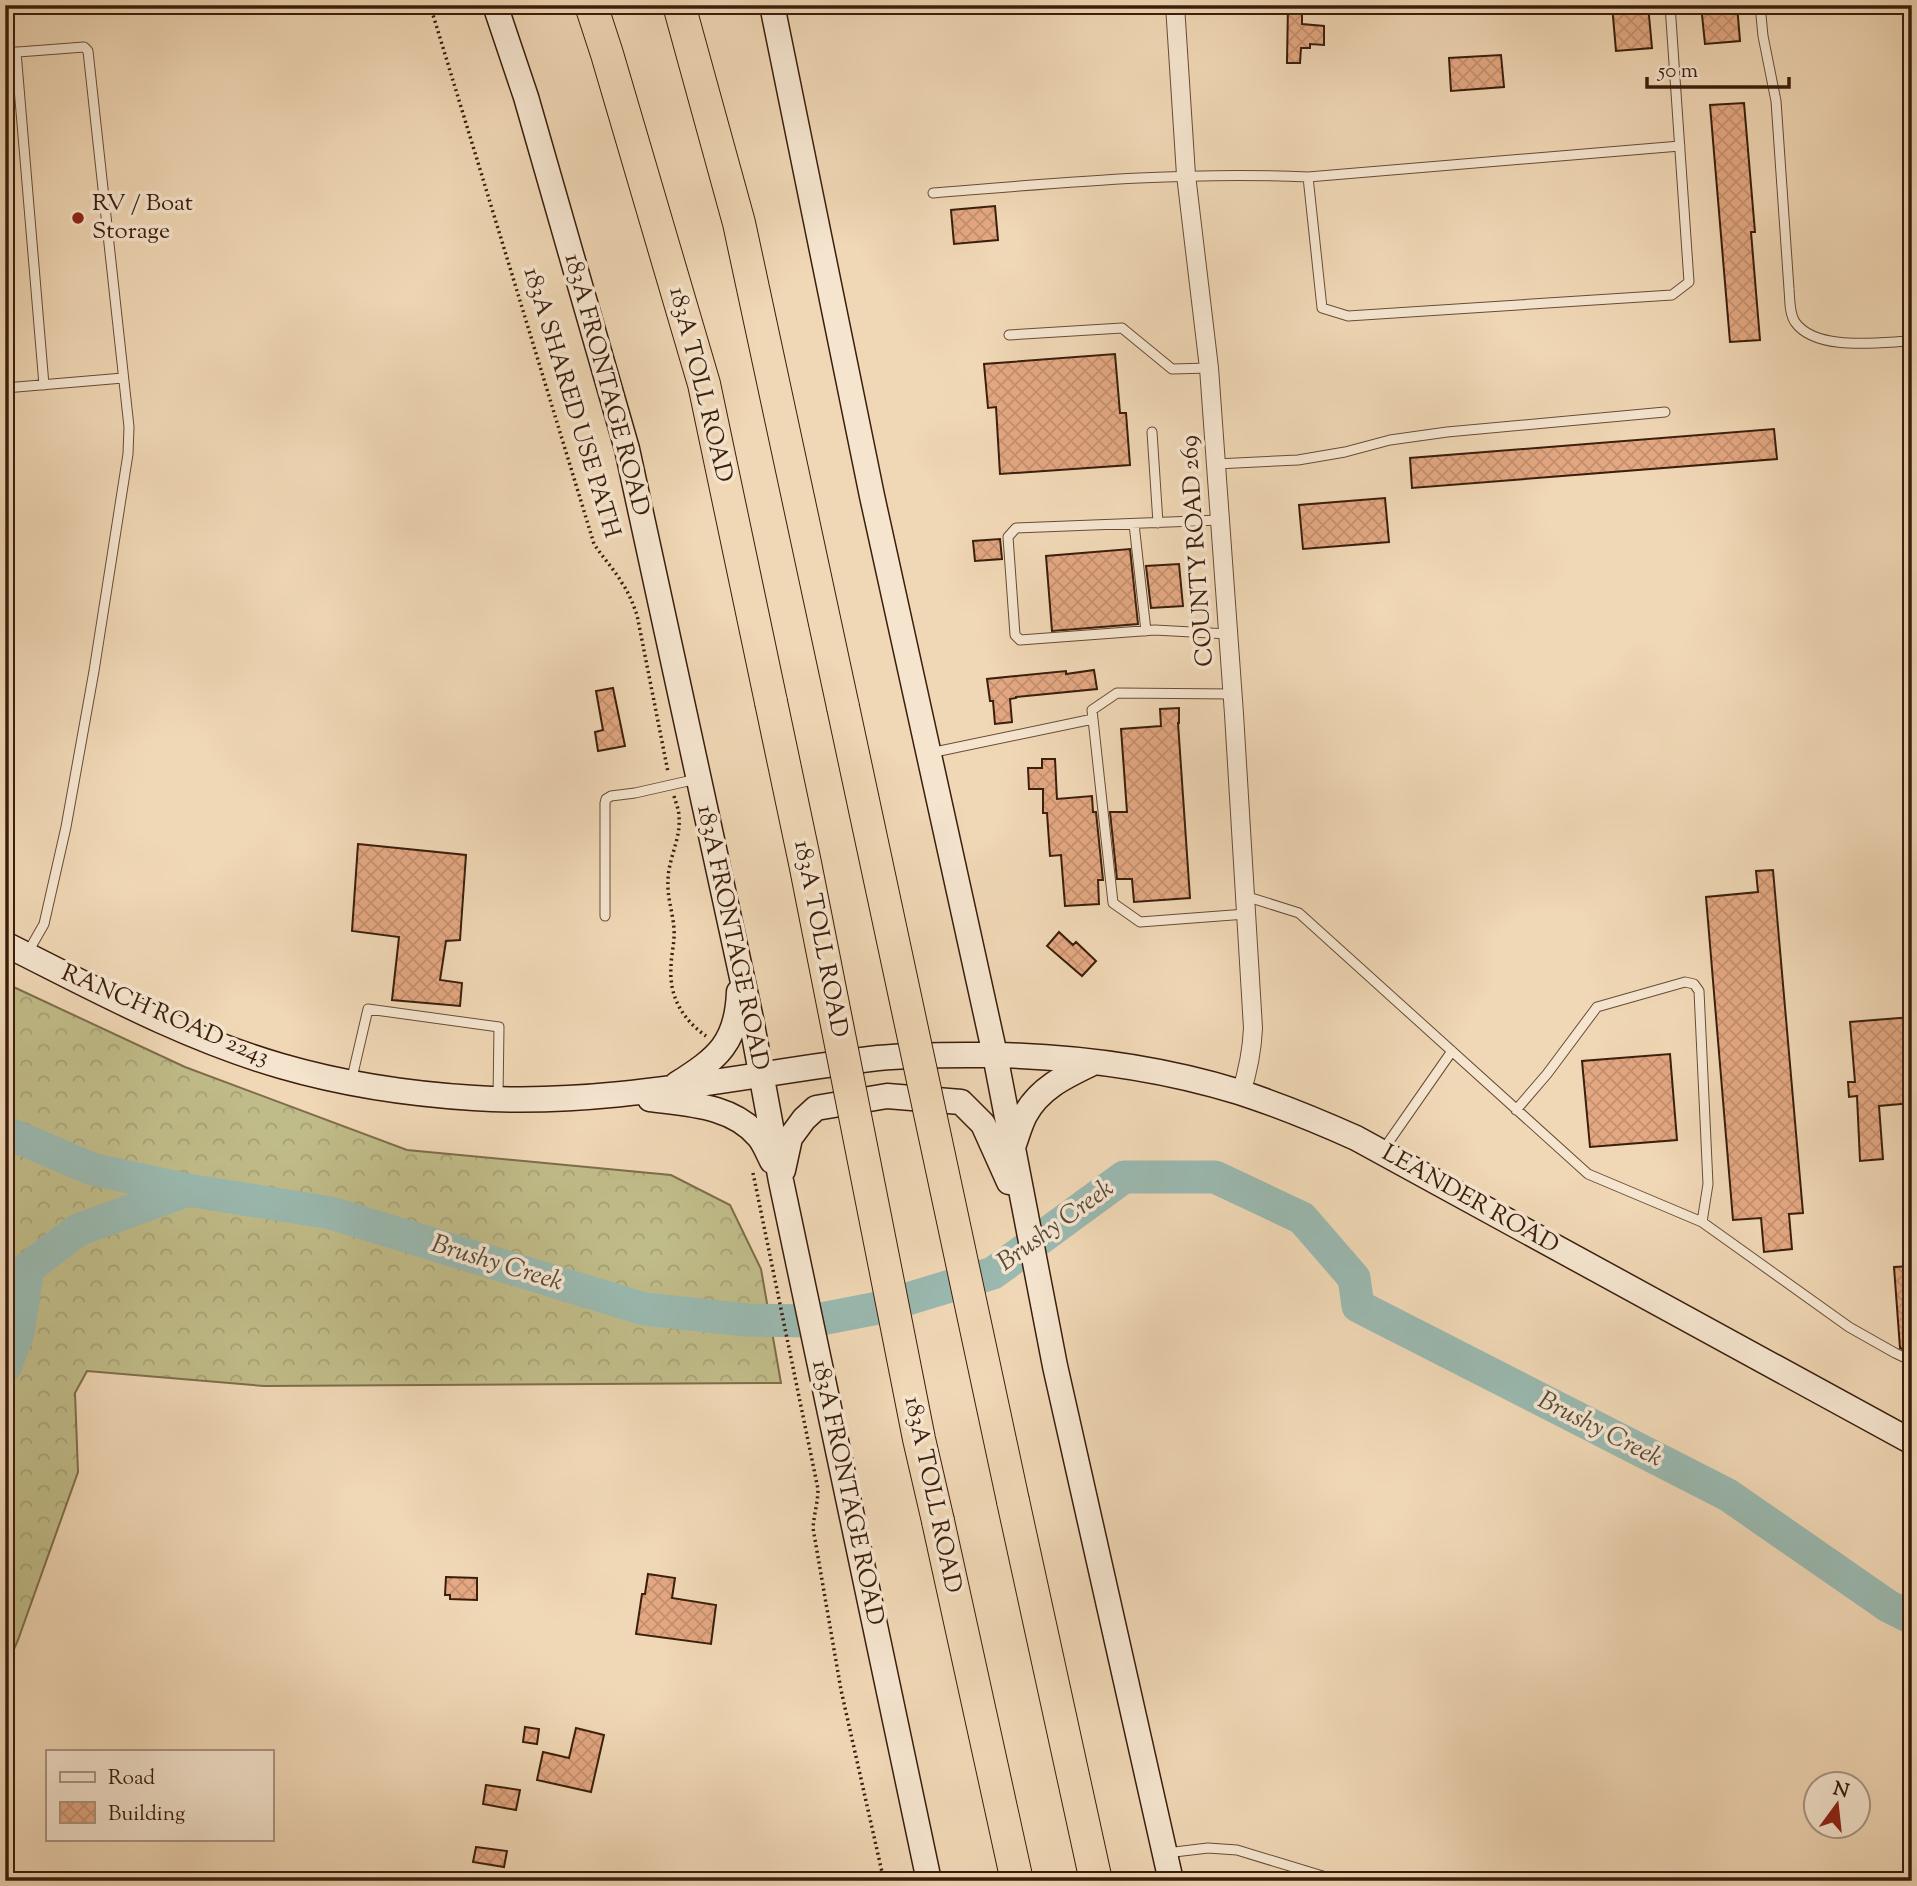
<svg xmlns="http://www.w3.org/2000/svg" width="1917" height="1886" viewBox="0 0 1917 1886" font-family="'Sorts Mill Goudy',serif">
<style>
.forest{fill:url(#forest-crowns);stroke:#7e6d4a;stroke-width:2}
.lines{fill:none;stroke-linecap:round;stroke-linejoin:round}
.river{stroke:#9ab9b0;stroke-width:33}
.building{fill:url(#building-cross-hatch);stroke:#3b1e0c;stroke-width:2}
.lane-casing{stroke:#684c36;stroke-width:11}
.street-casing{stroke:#684c36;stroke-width:20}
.secondary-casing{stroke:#3b1e0c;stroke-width:27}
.highway-casing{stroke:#3b1e0c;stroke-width:34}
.path{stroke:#3b1e0c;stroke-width:3.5;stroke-dasharray:2 3.5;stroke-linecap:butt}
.lane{stroke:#f5e5cf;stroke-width:9}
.street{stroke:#f5e5cf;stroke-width:18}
.secondary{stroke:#f5e5cf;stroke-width:24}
.highway{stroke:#f0d7b5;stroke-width:32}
.highway-bridge-casing{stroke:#3b1e0c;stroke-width:34;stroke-linecap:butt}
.highway-bridge{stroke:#f0d7b5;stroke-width:32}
.poi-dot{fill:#8f2418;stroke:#f5e5cf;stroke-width:2.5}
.labels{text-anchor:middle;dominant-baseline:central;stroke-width:7;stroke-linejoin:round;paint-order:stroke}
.poi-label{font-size:24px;fill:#3b1e0c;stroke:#f5e5cf;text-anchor:start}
.street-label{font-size:24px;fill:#3b1e0c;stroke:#f5e5cf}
.water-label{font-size:26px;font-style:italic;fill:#584c3d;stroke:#f5e5cf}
</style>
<defs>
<pattern id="forest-crowns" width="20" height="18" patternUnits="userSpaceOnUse" patternTransform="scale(1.75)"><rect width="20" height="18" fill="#c0bc89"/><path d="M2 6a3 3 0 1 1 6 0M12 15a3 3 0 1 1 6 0" fill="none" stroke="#a6a175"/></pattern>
<pattern id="building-cross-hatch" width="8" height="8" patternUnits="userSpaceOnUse" patternTransform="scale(1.75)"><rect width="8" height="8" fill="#e4a882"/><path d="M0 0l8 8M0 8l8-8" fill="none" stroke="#c4906f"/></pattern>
</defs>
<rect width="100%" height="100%" fill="#f0d7b5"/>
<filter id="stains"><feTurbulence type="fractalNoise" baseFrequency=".00286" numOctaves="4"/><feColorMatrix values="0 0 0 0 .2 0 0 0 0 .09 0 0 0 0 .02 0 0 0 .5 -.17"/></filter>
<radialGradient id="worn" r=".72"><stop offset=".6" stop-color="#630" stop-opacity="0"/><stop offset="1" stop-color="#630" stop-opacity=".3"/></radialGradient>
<path class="forest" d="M 5,983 L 185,1067 L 407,1150 L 671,1175 L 730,1205 L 761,1269 L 781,1383 L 264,1386 L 87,1371 L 75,1393 L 78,1472 L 18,1640 L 5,1670 Z"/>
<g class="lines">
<path class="river" d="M 5,1132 L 92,1169 L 188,1190 L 331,1213 L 644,1309 L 747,1320 L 811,1321 L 878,1308 L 993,1273 L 1124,1177 L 1215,1177 L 1302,1218 L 1354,1278 L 1358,1306 L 1728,1495 L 1888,1606 L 1912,1618
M 5,1367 L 18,1333 L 28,1268 L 78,1230 L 188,1190"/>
</g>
<path class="building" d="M 1288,5 L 1302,5 L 1302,24 L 1324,26 L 1324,45 L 1310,44 L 1310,48 L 1301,48 L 1300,63 L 1287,63 Z
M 1612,5 L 1648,5 L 1652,48 L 1616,51 Z
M 1701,5 L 1737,5 L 1740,41 L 1705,44 Z
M 1501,55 L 1504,87 L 1451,91 L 1449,58 Z
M 1744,103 L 1755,232 L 1751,232 L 1760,340 L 1730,342 L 1710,105 Z
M 995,206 L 998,240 L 954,244 L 951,210 Z
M 1115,354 L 1120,413 L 1126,413 L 1130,465 L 1000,474 L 996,407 L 988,408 L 984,364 Z
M 1774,429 L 1777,459 L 1412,488 L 1410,458 Z
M 1385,498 L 1389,542 L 1303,549 L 1299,505 Z
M 1000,539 L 1002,559 L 975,561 L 973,541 Z
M 1130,549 L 1138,624 L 1052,631 L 1046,556 Z
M 1179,564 L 1183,606 L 1151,608 L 1146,566 Z
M 1094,670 L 1097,689 L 1016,697 L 1016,698 L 1010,699 L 1012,722 L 995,724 L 993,701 L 990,701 L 987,679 L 1066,671 L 1066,674 Z
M 613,688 L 625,746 L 598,751 L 595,732 L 603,730 L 596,691 Z
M 1179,708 L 1179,723 L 1178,723 L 1190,898 L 1134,902 L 1132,879 L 1117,879 L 1110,812 L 1127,812 L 1121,729 L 1161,726 L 1160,709 Z
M 1042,759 L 1055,759 L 1057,799 L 1092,796 L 1093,812 L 1096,812 L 1103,880 L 1098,880 L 1099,904 L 1065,906 L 1061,855 L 1050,856 L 1047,813 L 1043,813 L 1043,789 L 1029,789 L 1028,768 L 1042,768 Z
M 358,844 L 466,855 L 460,940 L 446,941 L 440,980 L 462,983 L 460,1006 L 392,1000 L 399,937 L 352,931 Z
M 1773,870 L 1803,1213 L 1789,1214 L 1792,1249 L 1764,1252 L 1761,1218 L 1733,1220 L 1706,897 L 1758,892 L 1756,871 Z
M 1059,932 L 1073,945 L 1076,942 L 1096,961 L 1082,976 L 1047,946 Z
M 1912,1017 L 1912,1103 L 1879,1106 L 1883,1159 L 1860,1161 L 1857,1096 L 1849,1097 L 1848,1082 L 1855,1082 L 1850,1022 Z
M 1670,1054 L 1677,1140 L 1590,1147 L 1582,1061 Z
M 1912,1266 L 1912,1350 L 1905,1350 L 1900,1348 L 1894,1267 Z
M 648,1574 L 675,1578 L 672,1598 L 716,1605 L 711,1644 L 636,1634 L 642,1594 L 645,1594 Z
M 446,1577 L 477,1578 L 477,1600 L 450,1599 L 450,1595 L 445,1595 Z
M 525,1727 L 539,1729 L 537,1744 L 523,1742 Z
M 576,1728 L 604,1735 L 591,1792 L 537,1780 L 543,1752 L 569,1758 Z
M 486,1785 L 520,1790 L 516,1810 L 483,1804 Z
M 476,1847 L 507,1851 L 504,1867 L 473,1862 Z"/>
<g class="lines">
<g class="lane-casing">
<path id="lane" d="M 1760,5 L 1763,36 L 1776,101 L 1789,289 C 1790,299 1789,313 1795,322 C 1816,352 1880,342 1912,341
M 16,52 L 44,385
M 5,53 L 84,47 L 88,51 L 129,427 L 128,454 L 94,671 L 66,827 L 44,924 L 28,952
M 1308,177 L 1680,146
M 933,193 C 1058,183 1182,171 1308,177 L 1322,308 L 1348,316 L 1672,295 L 1689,282 L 1670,5
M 1009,335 L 1122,328 L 1172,369 L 1209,368
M 5,388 L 123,378
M 1152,432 L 1158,523
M 1216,464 L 1298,460 L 1345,452 L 1390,440 L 1447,432 L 1665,412
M 1220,520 L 1016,528 L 1008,537 L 1015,635 L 1020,640 L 1155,630 L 1228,634
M 1134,524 L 1146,631
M 1233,694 L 1117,693 L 1092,710 L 1113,903 L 1140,922 L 1246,914
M 930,753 L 1093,719
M 1245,896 L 1299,913 L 1588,1174 L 1702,1222 L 1849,1327 L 1895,1353 L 1912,1361
M 605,916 L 605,803 L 606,799 L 611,796 L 635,793 L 697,779
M 351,1082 L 368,1009 L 499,1027 L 498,1097
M 1516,1110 L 1547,1074 L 1597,1007 L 1685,982 L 1694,984 L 1699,991 L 1708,1184 L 1702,1222
M 1383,1150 L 1452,1051
M 1166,1853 L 1208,1848 L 1237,1850 L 1339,1881"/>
</g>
<g class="street-casing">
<path id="street" d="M 1175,5 L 1186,175 L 1209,368 L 1234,714 L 1253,1028 C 1252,1051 1248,1071 1241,1093"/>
</g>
<g class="secondary-casing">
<path id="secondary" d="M 495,5 L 526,97 L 627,449 L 751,1019 L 781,1181 L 929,1881
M 772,5 L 872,496 L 995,1055 L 1055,1366 L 1171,1881
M 5,944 C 95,989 184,1038 281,1066 C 343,1084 409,1094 474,1098 C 610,1107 744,1074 878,1058 C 918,1054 957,1055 997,1055 C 1079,1057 1161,1068 1239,1092 C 1279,1105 1318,1121 1356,1138 L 1912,1442
M 677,1084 C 718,1058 737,1043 739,992
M 650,1099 C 687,1104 733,1105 759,1137 C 764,1143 768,1153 772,1161
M 1013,1147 C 1017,1136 1020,1125 1025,1115 C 1040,1087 1068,1075 1095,1062
M 783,1170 L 790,1138 L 804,1119 L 816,1108 L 887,1096 L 961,1102 L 983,1124 L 1009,1182"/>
</g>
<g class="highway-casing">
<path id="highway" d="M 591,5 L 607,54 L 704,384 L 771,702
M 679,5 L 739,223 L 843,707
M 1013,1501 L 1096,1881
M 938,1521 L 1017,1881"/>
</g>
<path class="path" d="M 430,5 L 594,544 C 603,558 614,569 622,583 C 629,593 633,604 637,615 L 668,772
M 674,796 C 676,803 679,810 679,817 C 681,839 668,859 668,881 C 667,897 673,913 674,929 C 675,942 671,955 671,967 C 669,996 682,1019 706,1036
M 753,1173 L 818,1489 C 818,1502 814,1514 813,1528 L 841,1690 L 884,1881"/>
<use href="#lane" class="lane"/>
<use href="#street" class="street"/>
<use href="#secondary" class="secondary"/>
<use href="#highway" class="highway"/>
<g class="highway-bridge-casing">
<path id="highway-bridge" d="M 771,702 L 805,863 L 919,1439 L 938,1521
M 843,707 L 1013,1501"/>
</g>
<use href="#highway-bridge" class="highway-bridge"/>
</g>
<circle class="poi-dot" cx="78" cy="218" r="7"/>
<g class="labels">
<g class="poi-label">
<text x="92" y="204">RV / Boat<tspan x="92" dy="28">Storage</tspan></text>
</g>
<g class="street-label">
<text transform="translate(606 385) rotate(75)">183A FRONTAGE ROAD</text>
<text transform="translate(700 385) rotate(76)">183A TOLL ROAD</text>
<text transform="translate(571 403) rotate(73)">183A SHARED USE PATH</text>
<text transform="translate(1198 551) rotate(-94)">COUNTY ROAD 269</text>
<text transform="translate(732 938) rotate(78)">183A FRONTAGE ROAD</text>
<text transform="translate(820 939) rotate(79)">183A TOLL ROAD</text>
<text transform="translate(165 1016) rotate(23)">RANCH ROAD 2243</text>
<text transform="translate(1470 1200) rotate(29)">LEANDER ROAD</text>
<text transform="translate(847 1493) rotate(78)">183A FRONTAGE ROAD</text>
<text transform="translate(932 1495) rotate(78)">183A TOLL ROAD</text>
</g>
<g class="water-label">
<text transform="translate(1056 1226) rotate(-36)">Brushy Creek</text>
<text transform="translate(497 1264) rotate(17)">Brushy Creek</text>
<text transform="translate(1600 1430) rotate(27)">Brushy Creek</text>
</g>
</g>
<rect width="1917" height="1886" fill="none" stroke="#f0d7b5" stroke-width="28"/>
<rect x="7" y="7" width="1903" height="1872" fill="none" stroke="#3b1e0c" stroke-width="3.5"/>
<rect x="14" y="14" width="1889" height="1858" fill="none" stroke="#3b1e0c" stroke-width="2"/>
<rect x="46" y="1750" width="228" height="91" fill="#f5e5cf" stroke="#ab9581" stroke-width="2"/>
<rect x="60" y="1772" width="35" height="10" fill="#f5e5cf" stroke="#ab9581" stroke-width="2"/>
<text x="108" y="1784" font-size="21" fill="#3b1e0c">Road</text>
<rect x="60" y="1802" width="35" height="21" fill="url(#building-cross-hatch)" stroke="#ab9581" stroke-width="2"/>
<text x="108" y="1820" font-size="21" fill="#3b1e0c">Building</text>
<g transform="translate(1837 1805) rotate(15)"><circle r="33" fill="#f5e5cf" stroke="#ab9581" stroke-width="2"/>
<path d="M0-5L12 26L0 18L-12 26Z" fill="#8f2418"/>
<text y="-10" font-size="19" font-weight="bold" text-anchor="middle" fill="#3b1e0c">N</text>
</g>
<path d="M1647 77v10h142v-10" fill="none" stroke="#3b1e0c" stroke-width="3.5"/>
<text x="1658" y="77" font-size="21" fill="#3b1e0c" stroke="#f5e5cf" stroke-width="5" paint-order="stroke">50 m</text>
<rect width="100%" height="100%" filter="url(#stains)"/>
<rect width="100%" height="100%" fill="url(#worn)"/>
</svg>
